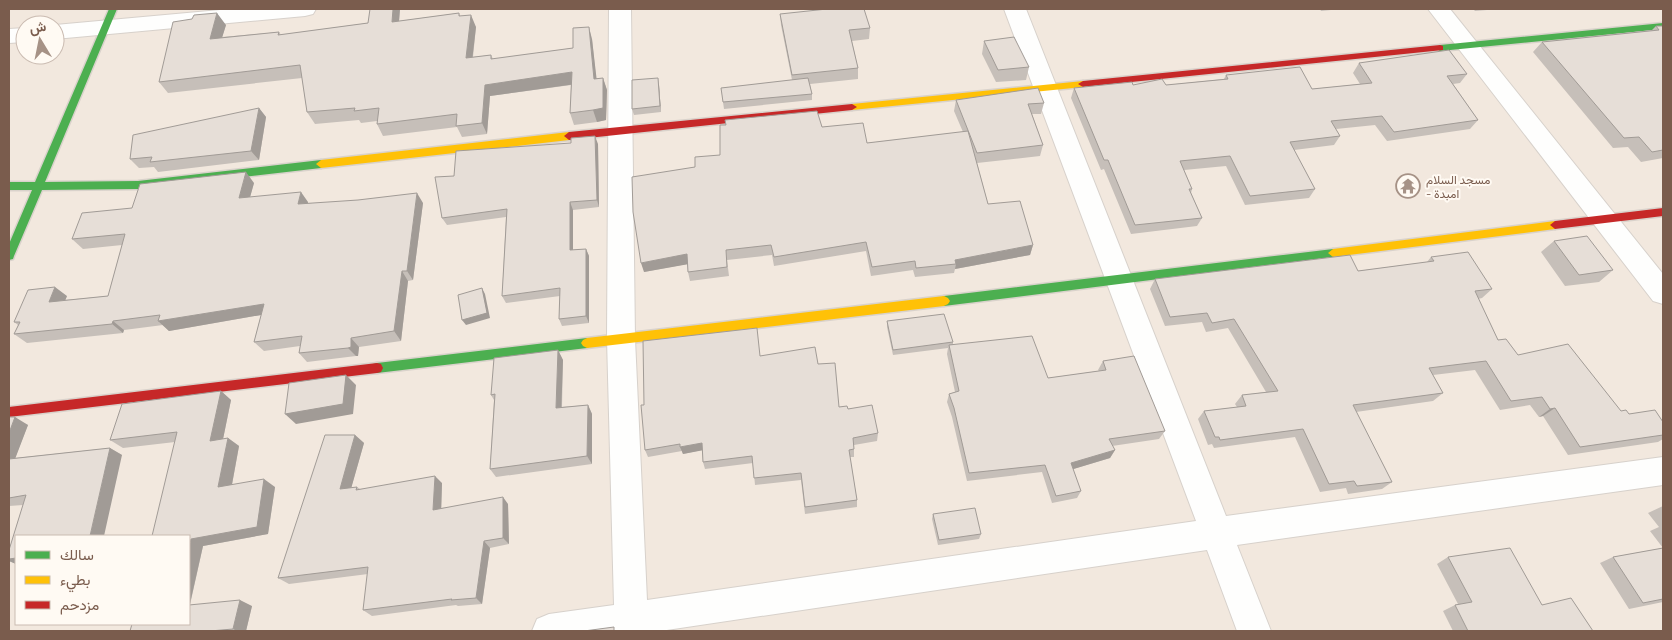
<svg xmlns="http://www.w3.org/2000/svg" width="1672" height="640" viewBox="0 0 1672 640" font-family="'Titillium Web',Vazirmatn,sans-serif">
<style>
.residential{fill:#f2e8de;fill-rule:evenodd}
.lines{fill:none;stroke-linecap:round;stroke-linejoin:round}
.street-casing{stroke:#d7d1cb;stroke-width:2}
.fast-casing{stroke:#d9d2cb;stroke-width:3}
.slow-casing{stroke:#d9d2cb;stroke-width:3}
.jam-casing{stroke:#d9d2cb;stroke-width:3}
.street{fill:#fefefd;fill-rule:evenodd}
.fast{fill:#4caf50;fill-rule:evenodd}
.slow{fill:#ffc107;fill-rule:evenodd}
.jam{fill:#c62828;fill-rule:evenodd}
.wall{fill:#c6bfb9}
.shaded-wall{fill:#a19b96}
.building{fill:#e6ded7;stroke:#a19b96}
.labels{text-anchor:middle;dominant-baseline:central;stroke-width:4;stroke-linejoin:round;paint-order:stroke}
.poi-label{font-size:12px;fill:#7a5c4d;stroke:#fffaf3;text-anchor:start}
</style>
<rect width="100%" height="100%" fill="#f9f5f0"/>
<path class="residential" d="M 9,9 L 1663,9 L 1663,631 L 9,631 ZM 25,25 L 55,25 L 55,55 L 25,55 ZM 16,536 L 189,536 L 189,624 L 16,624 Z"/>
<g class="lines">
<g class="street-casing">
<path id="street" d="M 231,9 L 316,9 L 313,14 L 305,16 L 55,39 L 55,25 Z
M 609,9 L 631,9 L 635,339 L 647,600 L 1196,521 L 1004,9 L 1026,9 L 1226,516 L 1663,457 L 1663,485 L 1237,545 L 1271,631 L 1237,631 L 1207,550 L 660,631 L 532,631 L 537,619 L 549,614 L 614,605 L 607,339 Z
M 1428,9 L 1450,9 L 1663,274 L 1663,304 L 1653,301 Z
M 25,28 L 25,42 L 9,43 L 9,29 Z"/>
</g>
<g class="fast-casing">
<path id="fast" d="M 109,9 L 117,9 L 45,182 L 138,181 L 321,160 L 326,164 L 321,168 L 138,189 L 42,190 L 14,256 L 13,259 L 9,260 L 9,244 L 32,190 L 9,190 L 9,182 L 35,182 Z
M 1663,23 L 1663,29 L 1440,51 L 1435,48 L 1440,45 Z
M 1333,249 L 1338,253 L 1333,257 L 944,306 L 940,304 L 938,301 L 940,298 L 944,296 Z
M 587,338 L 591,340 L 593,343 L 591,346 L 587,348 L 377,373 L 373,372 L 371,368 L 373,364 L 377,363 Z"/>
</g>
<g class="slow-casing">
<path id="slow" d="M 1083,81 L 1088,84 L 1083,87 L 852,110 L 847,107 L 852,104 Z
M 569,132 L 574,136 L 569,140 L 321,168 L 316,164 L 321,160 Z
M 1555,221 L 1560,225 L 1555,229 L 1333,257 L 1328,253 L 1333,249 Z
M 944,296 L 948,298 L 950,301 L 948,304 L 944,306 L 587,348 L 583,346 L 581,343 L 583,340 L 587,338 Z"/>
</g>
<g class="jam-casing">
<path id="jam" d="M 1440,45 L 1443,46 L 1443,50 L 1083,87 L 1078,84 L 1083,81 Z
M 852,104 L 857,107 L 852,110 L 569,140 L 564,136 L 569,132 Z
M 1663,208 L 1663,216 L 1555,229 L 1550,225 L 1555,221 Z
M 377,363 L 381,364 L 383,368 L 381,372 L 377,373 L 9,417 L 9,407 Z"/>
</g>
<use href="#street" class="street"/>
<use href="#fast" class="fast"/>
<use href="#slow" class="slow"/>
<use href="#jam" class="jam"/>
</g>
<path class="wall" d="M 400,9 L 399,21 L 459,13 L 460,16 L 476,27 L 473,57 L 491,55 L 493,59 L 573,48 L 592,39 L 596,78 L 603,78 L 607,90 L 606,120 L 597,122 L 574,125 L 570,113 L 571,85 L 490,96 L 487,134 L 462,137 L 457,127 L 383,136 L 377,124 L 377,121 L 361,123 L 359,120 L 315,124 L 307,112 L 302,78 L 168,93 L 159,82 L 192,19 L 226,25 L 222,37 L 279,32 L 281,35 L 368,23 Z
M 1320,9 L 1341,9 L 1321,11 Z
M 1473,9 L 1499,9 L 1475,11 Z
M 780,14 L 870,28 L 869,39 L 852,41 L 858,68 L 858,79 L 810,84 L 812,94 L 812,100 L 724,109 L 721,88 L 792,80 L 781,25 Z
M 1656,26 L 1663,26 L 1663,158 L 1641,162 L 1628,147 L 1613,148 L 1533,52 L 1542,42 L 1652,30 Z
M 984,41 L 1029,67 L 1026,80 L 996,82 L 982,54 Z
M 1359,63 L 1467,74 L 1460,83 L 1453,84 L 1478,120 L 1470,129 L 1387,141 L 1375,125 L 1336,129 L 1340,136 L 1334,145 L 1294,150 L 1315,189 L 1309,198 L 1245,205 L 1226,166 L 1184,170 L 1192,189 L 1191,193 L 1202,218 L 1197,226 L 1131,234 L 1104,169 L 1101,170 L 1071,98 L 1074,88 L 1133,85 L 1166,85 L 1224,79 L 1226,75 L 1312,89 L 1360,84 L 1353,73 Z
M 659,85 L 661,112 L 634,115 L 632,109 Z
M 956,100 L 1044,103 L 1041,114 L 1032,114 L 1043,145 L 1040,156 L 977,163 L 988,204 L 1033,245 L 1030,255 L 955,269 L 954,273 L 915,277 L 913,270 L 871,276 L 866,251 L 774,266 L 772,255 L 727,260 L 729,276 L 690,281 L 688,272 L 687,264 L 644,272 L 695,167 L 720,155 L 822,127 L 867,143 L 963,132 L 954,111 Z
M 259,108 L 266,117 L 259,160 L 158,172 L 154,167 L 139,168 L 130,159 Z
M 598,144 L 599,207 L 573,210 L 573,250 L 586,249 L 589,256 L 589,323 L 562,326 L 559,319 L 560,296 L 506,303 L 502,296 L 506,217 L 447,225 L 442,218 L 454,176 Z
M 254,183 L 250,197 L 308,202 L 308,203 L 423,203 L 413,280 L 408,281 L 401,341 L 359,347 L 358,356 L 356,356 L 307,362 L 299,353 L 300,346 L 264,351 L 254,342 L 261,315 L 169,331 L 163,325 L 124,330 L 123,333 L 27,343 L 14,334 L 18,325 L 14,322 L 67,296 L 65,300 L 108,296 L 122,245 L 83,249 L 72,239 L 132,208 Z
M 1554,241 L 1613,270 L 1599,282 L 1565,286 L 1541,252 Z
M 1431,257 L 1492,289 L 1482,298 L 1478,299 L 1498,340 L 1518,355 L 1621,411 L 1629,414 L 1663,422 L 1663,439 L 1658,442 L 1568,455 L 1543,416 L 1539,417 L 1530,405 L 1500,410 L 1475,370 L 1433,375 L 1443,393 L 1433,401 L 1356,412 L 1392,482 L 1382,489 L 1348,494 L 1346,488 L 1320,492 L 1295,437 L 1214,448 L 1212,444 L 1208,445 L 1198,419 L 1204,411 L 1237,407 L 1235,404 L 1242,395 L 1266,392 L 1228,328 L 1206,332 L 1202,322 L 1165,326 L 1150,289 L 1155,279 L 1358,271 L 1427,262 Z
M 887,321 L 953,342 L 953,345 L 1048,378 L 1099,371 L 1098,370 L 1103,361 L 1165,431 L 1159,439 L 1112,446 L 1115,450 L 1110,458 L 1073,469 L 1081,491 L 1077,498 L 1052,503 L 1042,472 L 967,481 L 952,417 L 947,402 L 949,394 L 955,392 L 947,354 L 948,348 L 893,355 L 887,327 Z
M 558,350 L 563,360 L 562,407 L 588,405 L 592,414 L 592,464 L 496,477 L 490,469 L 494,400 L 491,395 Z
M 760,356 L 818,364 L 839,407 L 848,409 L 878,433 L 877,441 L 854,445 L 854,457 L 850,457 L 857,500 L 857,507 L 805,514 L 801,480 L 755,485 L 753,463 L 705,469 L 703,462 L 702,450 L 683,454 L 682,451 L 648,457 L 645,450 L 644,405 Z
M 221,391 L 231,400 L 223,439 L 228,438 L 239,446 L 232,485 L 275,487 L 268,534 L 203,546 L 190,605 L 252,606 L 246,631 L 130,631 L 189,624 L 175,442 L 123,448 L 110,440 Z
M 9,417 L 28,425 L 15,458 L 110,448 L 122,455 L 16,564 L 9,561 L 9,550 L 23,505 L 9,506 Z
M 355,435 L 364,443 L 351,488 L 357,487 L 360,489 L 442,483 L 441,508 L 508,504 L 509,544 L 490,548 L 482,604 L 458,606 L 456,605 L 372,616 L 363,610 L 368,574 L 289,584 L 278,578 Z
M 1663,506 L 1663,602 L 1629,609 L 1600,563 L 1613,557 L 1663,548 L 1650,531 L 1659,527 L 1648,513 Z
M 933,514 L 981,534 L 979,539 L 938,545 L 932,519 Z
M 1448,557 L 1542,605 L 1593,631 L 1453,631 L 1443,611 L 1455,605 L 1458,604 L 1437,564 Z"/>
<path class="shaded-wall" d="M 393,9 L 400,9 L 398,34 L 392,22 Z
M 217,13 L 226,25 L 218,51 L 210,39 Z
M 471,15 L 476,27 L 471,70 L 466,58 Z
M 589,27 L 592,39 L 598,91 L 594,79 Z
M 572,72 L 576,84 L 490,96 L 487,134 L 482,123 L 485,85 Z
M 603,78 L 607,90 L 606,120 L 597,122 L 593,110 Z
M 658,78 L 659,85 L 661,112 L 660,106 Z
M 259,108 L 266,117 L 259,160 L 251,151 Z
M 595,136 L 598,144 L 599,207 L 597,200 Z
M 246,172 L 254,183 L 247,208 L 239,198 Z
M 301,192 L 308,202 L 306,214 L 298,204 Z
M 417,193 L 423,203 L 413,280 L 407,271 Z
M 570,202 L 573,210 L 573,258 L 570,250 Z
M 1033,245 L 1030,255 L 955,269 L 956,264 L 955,260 Z
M 586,249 L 589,256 L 589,323 L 586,316 Z
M 687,254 L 689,264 L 644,272 L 641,263 Z
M 402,271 L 408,281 L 401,341 L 394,331 Z
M 55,287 L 67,296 L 61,311 L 49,302 Z
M 482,288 L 485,294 L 490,318 L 466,325 L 462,320 Z
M 264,304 L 272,313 L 169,331 L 158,321 Z
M 113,321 L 124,330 L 123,333 L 112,324 Z
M 351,338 L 359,347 L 358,356 L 356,356 L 348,348 Z
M 558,350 L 563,360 L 561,417 L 556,408 Z
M 346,375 L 356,385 L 353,414 L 296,424 L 285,414 Z
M 221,391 L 231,400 L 221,449 L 210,441 Z
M 588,405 L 592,414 L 592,464 L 587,456 Z
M 1555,408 L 1543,416 L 1539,417 L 1550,409 Z
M 15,417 L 28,425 L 12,467 L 9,466 L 9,433 Z
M 355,435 L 364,443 L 349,496 L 340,489 Z
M 228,438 L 239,446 L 230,495 L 218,487 Z
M 702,443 L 704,450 L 683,454 L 680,447 Z
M 110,448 L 122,455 L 104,536 L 90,536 Z
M 1115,450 L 1110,458 L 1067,471 L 1071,463 Z
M 435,476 L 442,483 L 441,517 L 433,510 Z
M 264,479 L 275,487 L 268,534 L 203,546 L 189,608 L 189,548 L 191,539 Z
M 503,497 L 508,504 L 509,544 L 503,538 Z
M 484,541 L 490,548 L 482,604 L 476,598 Z
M 16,558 L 16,564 L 9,561 L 9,559 Z
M 240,600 L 252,606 L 246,631 L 237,631 L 233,629 Z"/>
<path class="building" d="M 370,9 L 393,9 L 392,22 L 459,13 L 459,16 L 471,15 L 466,58 L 491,55 L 491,59 L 573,48 L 573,28 L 589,27 L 594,79 L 603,78 L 603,108 L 593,110 L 570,113 L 572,72 L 485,85 L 482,123 L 456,126 L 457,114 L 377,124 L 379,108 L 354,111 L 355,108 L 307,112 L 300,65 L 159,82 L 173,22 L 192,19 L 194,15 L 217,13 L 210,39 L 279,32 L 278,35 L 368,23 Z
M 827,9 L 864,9 L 870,28 L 849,30 L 858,68 L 792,75 L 780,14 Z
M 1656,26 L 1663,26 L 1663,150 L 1652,152 L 1639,137 L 1624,138 L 1542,42 L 1659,30 Z
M 1014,37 L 1029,67 L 998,70 L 984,41 Z
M 1449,50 L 1467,74 L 1447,76 L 1478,120 L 1394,132 L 1382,116 L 1331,121 L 1340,136 L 1290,142 L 1315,189 L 1250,196 L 1230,156 L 1180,161 L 1192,189 L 1189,189 L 1202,218 L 1135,225 L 1108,160 L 1104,160 L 1074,88 L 1132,82 L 1133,85 L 1162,79 L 1166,85 L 1228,79 L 1226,75 L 1300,67 L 1312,89 L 1372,83 L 1359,63 Z
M 658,78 L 660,106 L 632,109 L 632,80 Z
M 808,78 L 812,94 L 723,102 L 721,88 Z
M 1038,88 L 1044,103 L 1028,104 L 1043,145 L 977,153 L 956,100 Z
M 259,108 L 251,151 L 150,162 L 152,157 L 130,159 L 133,135 Z
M 817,111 L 822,127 L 863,123 L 867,143 L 968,131 L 988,204 L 1020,201 L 1033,245 L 955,260 L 956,264 L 916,268 L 915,261 L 872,267 L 866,242 L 774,257 L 771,245 L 726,250 L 727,267 L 688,272 L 687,254 L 641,263 L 633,212 L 632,177 L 695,167 L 695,157 L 720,155 L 720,125 L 726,125 L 725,120 Z
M 595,136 L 597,200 L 570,202 L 570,250 L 586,249 L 586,316 L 559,319 L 560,288 L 502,296 L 507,209 L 442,218 L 435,177 L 454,176 L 456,151 L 571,143 L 571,138 Z
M 246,172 L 239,198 L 301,192 L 298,204 L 358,200 L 417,193 L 407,271 L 402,271 L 394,331 L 351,338 L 351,347 L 348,348 L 299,353 L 302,336 L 254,342 L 264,304 L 158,321 L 160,315 L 113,321 L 112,324 L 14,334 L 20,322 L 14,322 L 28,290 L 55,287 L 49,302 L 108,296 L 125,234 L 72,239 L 82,213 L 132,208 L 140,184 Z
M 1587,236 L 1613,270 L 1579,275 L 1554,241 Z
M 1468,252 L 1492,289 L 1475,291 L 1498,340 L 1506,339 L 1518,355 L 1568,344 L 1621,411 L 1626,410 L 1629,414 L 1655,410 L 1663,422 L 1663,435 L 1580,447 L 1555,408 L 1550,409 L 1542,397 L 1511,401 L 1486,361 L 1429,368 L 1443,393 L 1353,405 L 1392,482 L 1357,486 L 1354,481 L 1329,484 L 1303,429 L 1220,440 L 1219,437 L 1215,437 L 1204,411 L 1246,406 L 1242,395 L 1278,391 L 1234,319 L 1212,323 L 1207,313 L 1170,317 L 1155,279 L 1350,255 L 1358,271 L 1434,261 L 1431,257 Z
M 482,288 L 487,313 L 462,320 L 458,295 Z
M 944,314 L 953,342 L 893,350 L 887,321 Z
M 757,328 L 760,356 L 815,347 L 818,364 L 835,363 L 839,407 L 847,406 L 848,409 L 872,405 L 878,433 L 853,438 L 854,449 L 849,450 L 857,500 L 805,507 L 801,473 L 754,478 L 752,456 L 703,462 L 702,443 L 680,447 L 680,444 L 645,450 L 641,405 L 644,405 L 643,341 Z
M 1032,336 L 1048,378 L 1106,370 L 1103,361 L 1134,356 L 1165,431 L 1109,439 L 1115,450 L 1071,463 L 1081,491 L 1056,496 L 1045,465 L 969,473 L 954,408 L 949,394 L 959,391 L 949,345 Z
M 558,350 L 556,408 L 588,405 L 587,456 L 490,469 L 495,394 L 491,395 L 494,358 Z
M 346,375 L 343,404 L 285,414 L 289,383 Z
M 221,391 L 210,441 L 228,438 L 218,487 L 264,479 L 257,527 L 191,539 L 189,548 L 189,536 L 152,536 L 177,432 L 110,440 L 122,404 Z
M 9,417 L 15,417 L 9,433 Z
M 325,435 L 355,435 L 340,489 L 357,487 L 356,490 L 435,476 L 433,510 L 503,497 L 503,538 L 484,541 L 476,598 L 451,600 L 452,599 L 363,610 L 368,567 L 278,578 Z
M 110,448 L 90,536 L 16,536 L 16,558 L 9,559 L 9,550 L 26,495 L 9,498 L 9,459 Z
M 975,508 L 981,534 L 939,540 L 933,514 Z
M 1510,548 L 1542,605 L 1571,598 L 1593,631 L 1468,631 L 1455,605 L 1472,602 L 1448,557 Z
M 1663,548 L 1663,599 L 1643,603 L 1613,557 Z
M 240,600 L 233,629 L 210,631 L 130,631 L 132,624 L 189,624 L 189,605 Z
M 614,627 L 614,631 L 584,631 Z"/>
<defs>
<g id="temple-ring" transform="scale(1.25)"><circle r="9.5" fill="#fffaf3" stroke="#a69286" stroke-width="1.5"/><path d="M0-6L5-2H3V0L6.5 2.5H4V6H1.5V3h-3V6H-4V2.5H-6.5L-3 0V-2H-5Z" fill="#a69286"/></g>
</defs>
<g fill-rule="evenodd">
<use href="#temple-ring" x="1408" y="186"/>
</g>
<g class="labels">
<g class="poi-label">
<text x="1426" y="179">مسجد السلام<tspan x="1426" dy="14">- امبدة</tspan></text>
</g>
</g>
<rect width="1672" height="640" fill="none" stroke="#7a5c4d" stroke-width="20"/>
<rect x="15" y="535" width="175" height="90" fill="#fffaf3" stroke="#cabbb1"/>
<rect x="25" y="551" width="25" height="8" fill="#4caf50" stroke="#cabbb1"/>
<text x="60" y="560" font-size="15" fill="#7a5c4d">سالك</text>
<rect x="25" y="576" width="25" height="8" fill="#ffc107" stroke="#cabbb1"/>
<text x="60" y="585" font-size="15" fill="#7a5c4d">بطيء</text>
<rect x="25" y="601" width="25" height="8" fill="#c62828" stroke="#cabbb1"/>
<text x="60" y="610" font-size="15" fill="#7a5c4d">مزدحم</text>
<g transform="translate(40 40) rotate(350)"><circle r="24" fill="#fffaf3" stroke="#cabbb1"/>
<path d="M0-4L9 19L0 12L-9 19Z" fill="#a69286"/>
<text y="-8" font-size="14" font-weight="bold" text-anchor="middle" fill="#7a5c4d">ش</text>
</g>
</svg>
